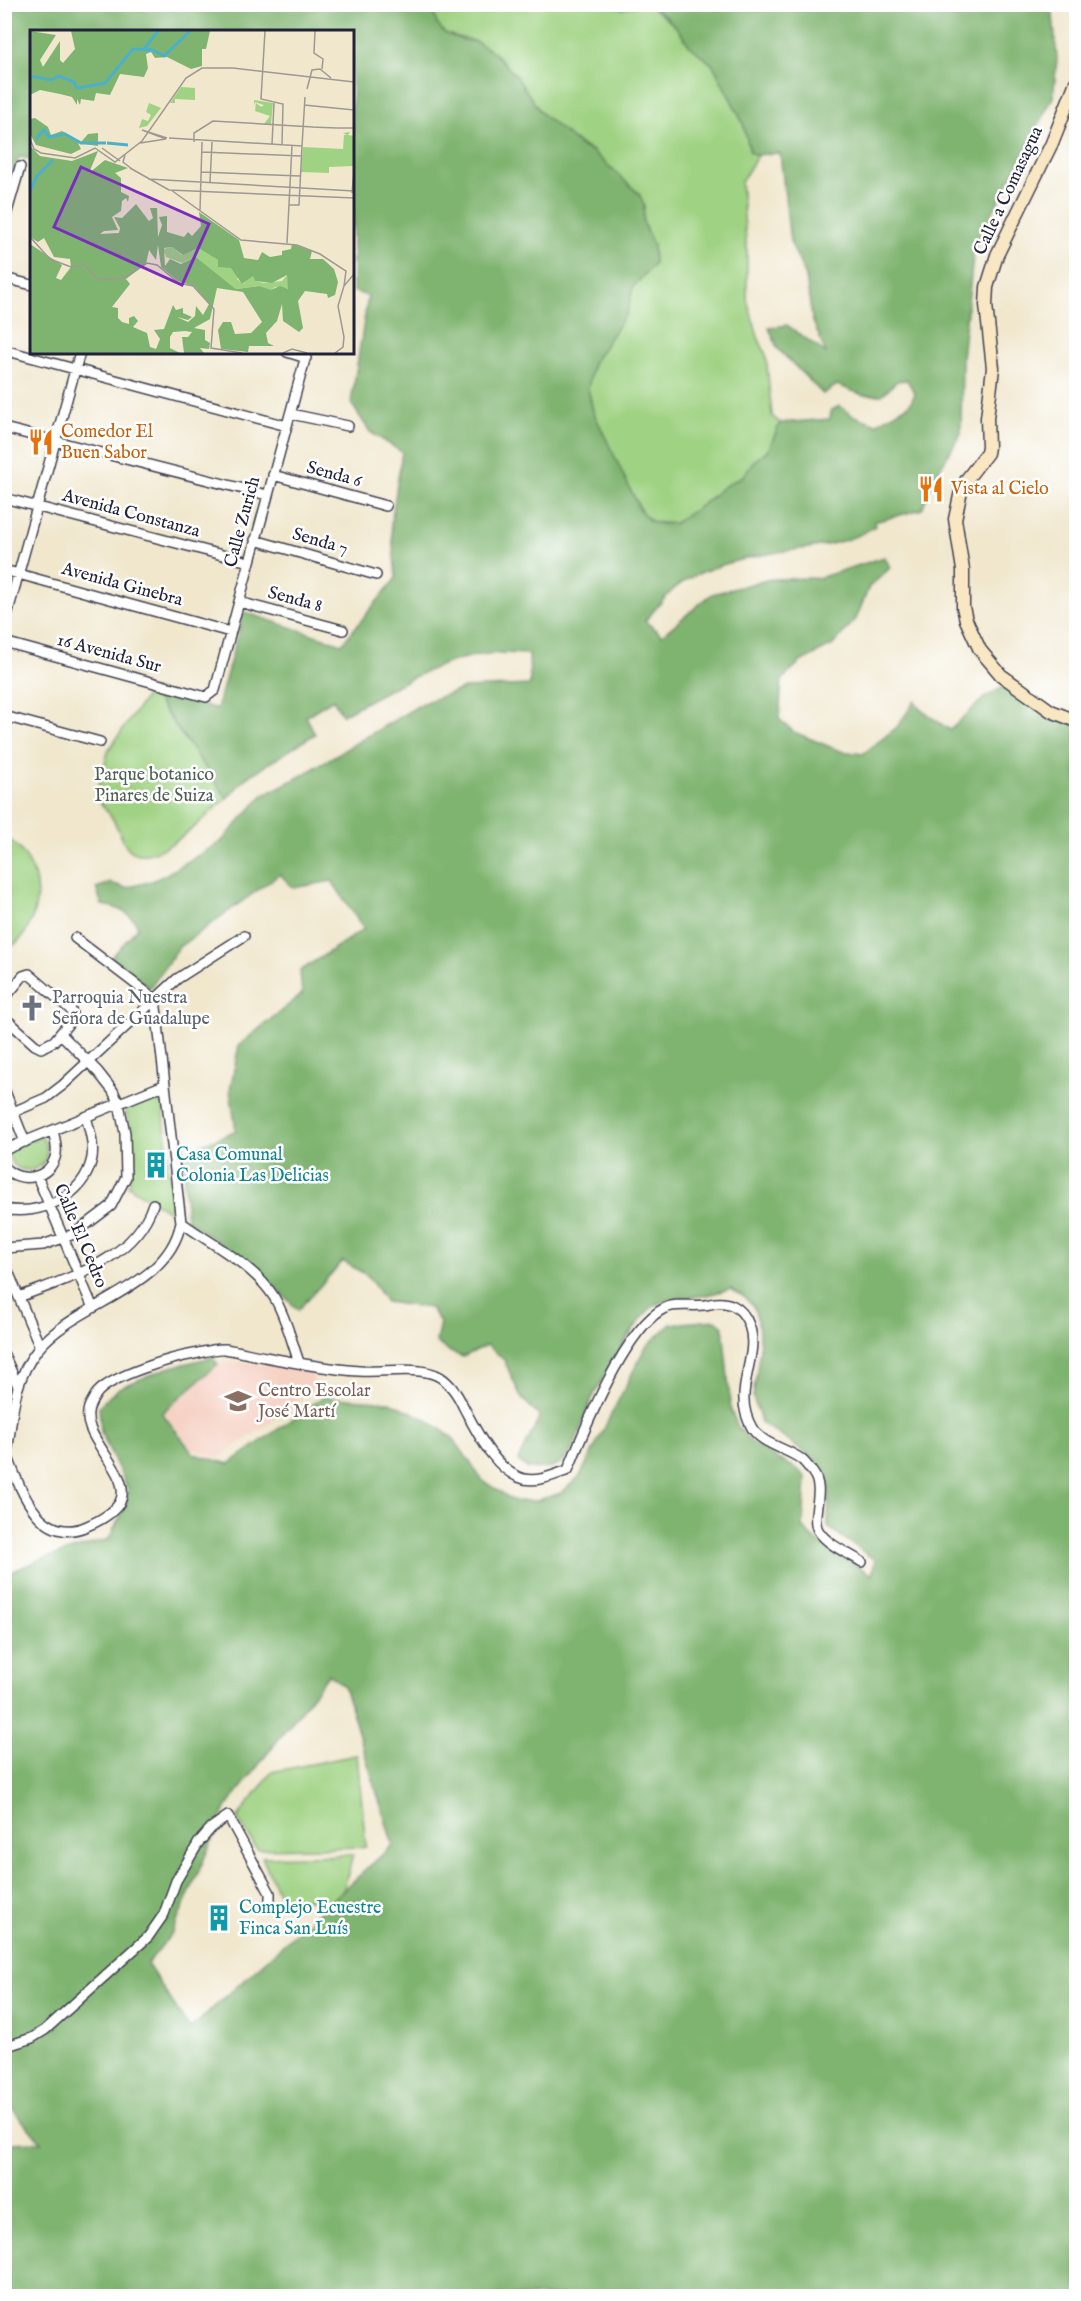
<svg xmlns="http://www.w3.org/2000/svg" width="1081" height="2301" viewBox="0 0 1081 2301" font-family="'IM FELL English',serif">
<style>
.built{fill:#f6d2c5}
.green{fill:#9fd282;stroke:#607a5e;stroke-width:1.5}
.forest{fill:#7fb470;stroke:#506b56;stroke-width:1.5;fill-rule:evenodd}
.lines{fill:none;stroke-linecap:round;stroke-linejoin:round}
.minor-casing{stroke:#414051;stroke-width:12}
.secondary-casing{stroke:#414051;stroke-width:15}
.minor{stroke:#fff;stroke-width:9}
.secondary{stroke:#f9e7c3;stroke-width:12}
.labels{text-anchor:middle;dominant-baseline:central;stroke-width:5;stroke-linejoin:round;paint-order:stroke}
.street-label{font-size:18px;fill:#22223b;stroke:#fff}
.food-label{font-size:18px;fill:#c56008;stroke:#fff;text-anchor:start}
.park-label{font-size:18px;fill:#4e6054;stroke:#fff}
.worship-label{font-size:18px;fill:#5b616d;stroke:#fff;text-anchor:start}
.culture-label{font-size:18px;fill:#0d838f;stroke:#fff;text-anchor:start}
.education-label{font-size:18px;fill:#785e54;stroke:#fff;text-anchor:start}
.inset-river{fill:none;stroke:#4cb0cb;stroke-width:3}
.inset-road{fill:none;stroke:#9e9893;stroke-width:1.5}
.view{fill:#7b2cbf;fill-opacity:0.15;stroke:#7b2cbf;stroke-width:3}
.inset-edge{fill:none;stroke:#22223b;stroke-width:3}
</style>
<rect width="100%" height="100%" fill="#fff"/>
<filter id="ink" filterUnits="userSpaceOnUse"><feTurbulence type="fractalNoise" baseFrequency=".0167" numOctaves="2"/><feDisplacementMap in="SourceGraphic" scale="12" xChannelSelector="R" yChannelSelector="G"/><feConvolveMatrix kernelMatrix="1 2 1 2 8 2 1 2 1" color-interpolation-filters="sRGB"/></filter>
<filter id="wash" filterUnits="userSpaceOnUse"><feTurbulence type="fractalNoise" baseFrequency=".008" numOctaves="4" result="noise"/><feDisplacementMap in="SourceGraphic" scale="24" xChannelSelector="R" yChannelSelector="G"/><feGaussianBlur stdDeviation="1.35" result="paint"/><feColorMatrix in="noise" values="0 0 0 0 0 0 0 0 0 0 0 0 0 0 0 0 0 1.4 0 .05"/><feComposite in="paint" operator="in"/></filter>
<g filter="url(#wash)">
<rect width="100%" height="100%" fill="#f0e7cd"/>
<path class="built" d="M 223,1361 L 313,1369 L 314,1388 L 269,1424 L 219,1458 L 192,1448 L 164,1413 Z"/>
<path class="green" d="M 448,4 L 608,4 L 623,9 L 640,4 L 651,7 L 678,28 L 689,45 L 713,65 L 743,123 L 750,152 L 758,155 L 741,182 L 747,252 L 747,300 L 758,337 L 766,355 L 772,416 L 780,423 L 769,449 L 753,462 L 743,476 L 723,487 L 694,511 L 673,524 L 653,522 L 643,514 L 613,456 L 593,411 L 588,388 L 593,363 L 627,312 L 633,287 L 654,264 L 653,245 L 642,222 L 644,205 L 639,194 L 592,151 C 577,143 552,125 540,113 C 523,95 515,70 495,55 C 490,51 482,45 476,42 C 459,34 438,41 434,14 L 440,8 Z
M 150,691 L 227,798 C 209,813 151,875 127,847 C 121,839 118,827 112,818 C 107,811 101,803 95,796 L 109,749 Z
M 5,836 C 34,857 45,890 30,923 C 24,937 18,944 5,949 Z
M 162,1092 L 173,1214 L 128,1186 L 130,1180 L 131,1135 L 125,1106 Z
M 41,1136 C 64,1169 11,1186 8,1150 Z
M 357,1755 L 366,1847 L 257,1849 L 237,1818 L 272,1772 Z
M 353,1855 L 340,1903 L 280,1897 L 262,1857 Z"/>
<path class="forest" d="M 5,5 L 448,5 L 440,8 L 434,14 L 437,24 L 445,33 L 460,39 L 477,42 L 494,53 L 516,76 L 542,114 L 582,147 L 592,151 L 639,194 L 644,205 L 643,222 L 653,245 L 654,264 L 633,287 L 627,312 L 593,363 L 588,388 L 593,411 L 640,510 L 649,520 L 653,522 L 661,524 L 675,523 L 709,500 L 723,487 L 743,476 L 753,462 L 769,449 L 780,423 L 830,419 L 831,410 L 840,406 L 852,415 L 876,424 L 909,405 L 915,394 L 907,380 L 897,381 L 882,395 L 863,395 L 837,385 L 823,394 L 778,349 L 769,328 L 787,325 L 826,353 L 812,319 L 806,277 L 790,241 L 780,153 L 755,155 L 750,152 L 743,123 L 713,65 L 689,45 L 677,28 L 665,16 L 654,8 L 640,5 L 1052,5 L 1057,59 L 1053,97 L 974,248 L 962,357 L 961,433 L 935,477 L 922,509 L 874,522 L 875,526 C 843,548 804,547 768,554 C 739,559 695,570 673,590 C 663,599 654,611 645,621 L 662,635 L 712,594 L 771,579 L 819,578 L 885,557 L 890,568 L 869,587 L 856,619 L 833,645 L 800,662 L 782,680 L 779,719 L 794,732 L 840,751 L 863,754 L 897,727 L 915,701 L 920,709 L 950,730 L 984,698 L 1008,684 L 1076,722 L 1076,2296 L 5,2296 L 5,2143 L 41,2142 L 5,2101 L 4,1575 L 39,1560 L 109,1539 L 126,1505 L 128,1489 L 101,1432 L 99,1406 L 119,1388 L 167,1368 L 212,1357 L 218,1364 L 162,1413 L 194,1454 L 229,1464 L 323,1397 L 390,1402 L 426,1419 L 453,1438 L 483,1481 L 514,1501 L 535,1501 L 561,1493 L 580,1476 L 645,1348 L 671,1324 L 716,1320 L 723,1326 L 731,1410 L 738,1427 L 750,1441 L 777,1459 L 796,1468 L 806,1477 L 803,1526 L 811,1537 L 872,1575 L 875,1560 L 828,1527 L 829,1485 L 815,1460 L 761,1422 L 753,1397 L 760,1349 L 758,1321 L 753,1306 L 743,1296 L 731,1289 C 720,1291 710,1295 700,1296 C 685,1298 668,1298 655,1305 C 639,1314 596,1388 588,1408 C 581,1424 577,1449 563,1461 C 554,1469 539,1468 528,1469 L 518,1460 L 540,1417 L 521,1397 L 504,1360 L 487,1345 L 463,1357 L 448,1351 L 436,1342 L 440,1322 L 430,1308 L 386,1302 L 368,1276 L 343,1261 L 298,1310 C 265,1275 227,1248 187,1220 L 182,1152 L 236,1131 L 230,1090 L 239,1045 L 302,994 L 300,971 L 364,929 L 332,881 L 293,888 L 280,874 L 179,947 L 150,988 L 111,958 L 138,927 C 133,914 115,906 102,905 L 96,888 L 111,883 L 126,888 L 152,881 L 165,875 L 221,842 L 263,795 L 301,776 L 423,703 L 465,688 L 530,685 L 529,654 C 512,653 491,652 474,656 C 431,664 381,694 342,715 L 333,699 L 306,716 L 315,734 L 246,778 L 227,798 L 151,691 L 152,689 L 217,709 L 244,612 L 342,644 L 396,578 L 391,524 L 402,452 L 370,432 L 351,403 L 368,296 L 353,291 L 352,32 L 32,32 L 31,159 L 19,157 L 10,179 L 4,162 ZM 329,1674 L 344,1686 L 393,1845 L 190,2029 L 147,1964 L 172,1933 L 227,1806 Z"/>
</g>
<g filter="url(#ink)">
<g class="lines">
<g class="minor-casing">
<path id="minor" d="M 4,222 L 20,167
M 4,278 L 32,285
M 4,350 L 287,426
M 287,352 L 306,358
M 291,414 L 348,426
M 4,428 L 267,495
M 273,475 L 386,506
M 4,498 L 249,562
M 255,540 L 376,575
M 4,570 L 230,632
M 239,602 L 343,630
M 4,626 L 80,352
M 4,642 L 206,697 L 215,690 L 307,352
M 4,716 L 100,742
M 4,999 L 23,976 L 29,974 L 71,1010 L 73,1018 L 54,1041 L 41,1048 L 35,1045 L 4,1017
M 4,1089 L 25,1142
M 4,1116 L 46,1098 L 63,1085 L 177,979 L 244,936
M 4,1150 L 164,1085
M 4,1167 C 20,1185 51,1179 56,1154 C 57,1145 55,1139 53,1131
M 37,1176 L 93,1308
M 4,1209 C 40,1216 84,1197 92,1158 C 94,1144 90,1131 86,1117
M 181,1222 C 212,1245 253,1264 274,1297 C 286,1317 291,1340 299,1362
M 4,1248 L 43,1245 L 74,1234 L 111,1206 L 126,1177 L 125,1133 L 119,1104 L 113,1091 L 98,1072 L 61,1034
M 4,1262 L 40,1347
M 19,1297 C 68,1278 135,1260 153,1204
M 4,1355 L 18,1386
M 4,1447 C 18,1482 37,1548 87,1526 C 99,1521 113,1514 120,1502 C 135,1472 73,1435 91,1403 C 93,1400 95,1395 98,1392 C 114,1375 171,1358 194,1354 C 204,1352 216,1348 225,1349 C 239,1351 252,1355 265,1357 C 296,1363 328,1369 359,1371 C 381,1373 416,1366 436,1375 C 450,1381 458,1395 464,1408 C 477,1432 496,1472 524,1479 C 539,1482 554,1475 568,1470 C 584,1430 626,1326 665,1308 C 677,1302 696,1308 710,1304 C 727,1300 742,1306 749,1325 C 761,1358 730,1391 752,1428 C 763,1445 786,1448 801,1459 C 806,1463 810,1469 813,1473 C 826,1490 810,1516 818,1530 C 826,1544 848,1553 862,1562
M 7,1453 C 13,1415 12,1382 38,1349 C 76,1302 169,1289 181,1222 L 155,999 L 75,938
M 4,2047 L 32,2038 L 45,2030 L 148,1937 L 164,1914 L 176,1881 L 199,1842 L 211,1828 L 228,1816 L 270,1893 L 270,1908"/>
</g>
<g class="secondary-casing">
<path id="secondary" d="M 1075,4 L 1076,8
M 1076,82 L 1052,143 L 997,255 L 987,287 L 986,305 L 993,368 L 987,418 L 988,447 L 987,453 L 967,479 L 961,491 L 955,519 L 963,570 L 963,607 L 966,620 L 980,650 L 1001,675 L 1051,711 L 1076,721"/>
</g>
<use href="#minor" class="minor"/>
<use href="#secondary" class="secondary"/>
</g>
</g>
<defs>
<g id="restaurant-bare" transform="scale(2.07)"><path d="M-5-6h1v4h1v-4h1v4h1v-4h1v5L-1.5 .5V6h-2V.5L-5-1ZM5-6V6H3V1.5H1.5Q1.5-4 5-6Z" fill="#e8710a" stroke="#fff" stroke-width="2.5" paint-order="stroke"/></g>
<g id="church-bare" transform="scale(2.07)"><path d="M-1.2-6h2.4v3.5h3.3v2.4h-3.3V6h-2.4V-.1h-3.3v-2.4h3.3Z" fill="#6b7280" stroke="#fff" stroke-width="2.5" paint-order="stroke"/></g>
<g id="building-bare" transform="scale(2.07)"><path d="M-4-6H4V6H1V3H-1V6H-4ZM-2.5-4.3h1.7v1.8h-1.7ZM.8-4.3h1.7v1.8H.8ZM-2.5-1h1.7V.8h-1.7ZM.8-1h1.7V.8H.8Z" fill="#0f9aa8" stroke="#fff" stroke-width="2.5" paint-order="stroke"/></g>
<g id="school-bare" transform="scale(2.07)"><path d="M0-5L7-2L0 1L-7-2ZM-4 1L0 2.5L4 1V4Q0 6-4 4Z" fill="#8d6e63" stroke="#fff" stroke-width="2.5" paint-order="stroke"/></g>
</defs>
<g fill-rule="evenodd">
<use href="#restaurant-bare" x="41" y="442"/>
<use href="#restaurant-bare" x="931" y="489"/>
<use href="#church-bare" x="32" y="1008"/>
<use href="#building-bare" x="156" y="1165"/>
<use href="#school-bare" x="238" y="1401"/>
<use href="#building-bare" x="219" y="1918"/>
</g>
<g class="labels">
<g class="street-label">
<text transform="translate(1009 191) rotate(-65)">Calle a Comasagua</text>
<text transform="translate(334 475) rotate(15)">Senda 6</text>
<text transform="translate(131 514) rotate(15)">Avenida Constanza</text>
<text transform="translate(243 522) rotate(-75)">Calle Zurich</text>
<text transform="translate(320 542) rotate(16)">Senda 7</text>
<text transform="translate(122 585) rotate(15)">Avenida Ginebra</text>
<text transform="translate(295 600) rotate(15)">Senda 8</text>
<text transform="translate(109 654) rotate(15)">16 Avenida Sur</text>
<text transform="translate(80 1236) rotate(67)">Calle El Cedro</text>
</g>
<g class="food-label">
<text x="61" y="432">Comedor El<tspan x="61" dy="21">Buen Sabor</tspan></text>
<text x="951" y="489">Vista al Cielo</text>
</g>
<g class="park-label">
<text x="154" y="775">Parque botanico<tspan x="154" dy="21">Pinares de Suiza</tspan></text>
</g>
<g class="worship-label">
<text x="52" y="998">Parroquia Nuestra<tspan x="52" dy="21">Señora de Guadalupe</tspan></text>
</g>
<g class="culture-label">
<text x="176" y="1155">Casa Comunal<tspan x="176" dy="21">Colonia Las Delicias</tspan></text>
<text x="239" y="1908">Complejo Ecuestre<tspan x="239" dy="21">Finca San Luís</tspan></text>
</g>
<g class="education-label">
<text x="258" y="1391">Centro Escolar<tspan x="258" dy="21">José Martí</tspan></text>
</g>
</g>
<g transform="translate(30 30)">
<rect width="324" height="324" fill="#f0e7cd"/>
<path d="M 151,57 L 165,58 L 165,70 L 145,69 L 145,73 L 140,73 ZM 224,70 L 243,73 L 241,94 L 234,94 L 240,86 L 225,81 L 226,73 L 231,77 L 234,75 L 225,72 L 224,76 ZM 119,73 L 131,78 L 117,96 L 109,98 L 112,89 L 118,91 L 121,85 L 116,82 ZM 320,102 L 318,105 L 324,106 L 323,136 L 299,137 L 299,143 L 271,142 L 273,117 L 313,119 L 314,105 L 317,105 L 313,103 ZM 142,217 L 152,225 L 168,218 L 188,230 L 188,237 L 201,237 L 210,245 L 207,249 L 213,254 L 223,245 L 225,251 L 234,253 L 252,251 L 257,245 L 259,259 L 245,257 L 241,261 L 229,256 L 206,259 L 166,227 L 152,233 L 136,227 L 133,219 Z" fill="#9fd282"/>
<path d="M 0,1 L 26,5 L 10,30 L 13,37 L 30,11 L 30,30 L 33,33 L 45,19 L 41,1 L 180,1 L 176,19 L 172,19 L 172,36 L 161,39 L 137,27 L 125,28 L 121,22 L 116,24 L 118,38 L 114,47 L 90,44 L 80,65 L 66,63 L 64,71 L 51,69 L 50,75 L 47,69 L 47,75 L 42,67 L 30,64 L 10,60 L 0,65 ZM 5,88 L 18,97 L 21,105 L 32,101 L 51,112 L 58,104 L 68,103 L 68,116 L 48,113 L 51,119 L 41,124 L 6,115 L 0,104 L 0,89 ZM 0,116 L 10,126 L 42,131 L 68,121 L 59,143 L 75,130 L 98,138 L 85,143 L 91,148 L 91,162 L 99,166 L 98,172 L 96,168 L 92,171 L 91,181 L 82,187 L 88,200 L 74,201 L 70,204 L 89,203 L 90,198 L 84,187 L 92,188 L 106,174 L 119,191 L 123,188 L 120,178 L 127,178 L 128,207 L 132,195 L 129,187 L 137,186 L 137,202 L 154,207 L 158,202 L 162,206 L 171,196 L 169,182 L 209,210 L 214,228 L 228,230 L 232,222 L 240,227 L 252,225 L 252,221 L 261,219 L 262,214 L 282,221 L 280,229 L 293,229 L 304,239 L 308,252 L 305,265 L 298,268 L 297,264 L 275,261 L 268,271 L 273,298 L 269,302 L 253,291 L 252,274 L 247,291 L 236,303 L 238,313 L 244,316 L 219,316 L 218,322 L 191,319 L 188,300 L 193,292 L 201,292 L 205,304 L 221,303 L 232,292 L 213,262 L 187,258 L 180,289 L 164,298 L 175,300 L 175,310 L 180,313 L 179,319 L 170,318 L 174,323 L 154,323 L 152,307 L 158,307 L 162,302 L 155,301 L 143,302 L 140,307 L 140,318 L 150,323 L 0,323 L 0,214 L 32,235 L 26,248 L 31,250 L 41,237 L 40,229 L 24,227 L 14,208 L 8,212 L 0,207 ZM 128,215 L 131,237 L 148,251 L 164,256 L 179,274 L 183,267 L 173,285 L 166,276 L 165,286 L 158,292 L 147,287 L 158,290 L 162,287 L 153,283 L 153,278 L 146,280 L 143,275 L 134,299 L 124,300 L 130,309 L 126,319 L 120,317 L 117,303 L 103,297 L 108,291 L 104,286 L 99,288 L 99,294 L 92,292 L 88,288 L 88,278 L 82,277 L 100,254 L 96,249 L 116,234 L 119,220 L 126,230 ZM 142,217 L 153,225 L 168,218 L 188,230 L 188,237 L 201,238 L 212,254 L 223,246 L 225,251 L 242,253 L 257,245 L 258,259 L 250,256 L 241,260 L 229,256 L 206,259 L 166,227 L 151,234 L 140,229 L 135,236 L 134,218 Z" fill="#7fb470" fill-rule="evenodd"/>
<path class="inset-river" d="M 114,19 L 128,1M 0,46 L 21,50 L 29,46 L 44,52 L 47,58 L 75,53 L 103,19 L 123,20 L 134,26 L 160,1M 6,109 L 14,100 L 19,107 L 35,104 L 51,113 L 76,113M 77,113 L 98,115M 0,162 L 7,146 L 23,130"/>
<path class="inset-road" d="M 235,1 L 231,69 L 253,74 L 252,115M 285,1 L 284,23 L 293,29 L 292,39M 277,59 L 282,40 L 290,39 L 301,48M 274,75 L 324,80M 281,97 L 307,98M 305,98 L 324,98M 139,108 L 272,116 L 275,67M 0,109 L 4,119 L 11,123 L 45,128 L 65,118 L 85,132 L 112,111 L 156,48 L 172,38 L 203,38 L 324,52M 136,109 L 112,100 L 137,108M 164,112 L 164,103 L 183,91 L 283,97M 110,113 L 136,109M 242,114 L 244,73M 72,118 L 90,131M 172,122 L 271,126M 95,125 L 93,132 L 102,139M 100,138 L 139,160 L 324,168M 171,142 L 270,146M 118,149 L 324,161M 180,152 L 182,112M 141,160 L 211,210 L 267,215 L 290,224 L 316,241 L 314,256M 322,163 L 324,141M 259,175 L 269,175 L 272,116M 170,180 L 172,112M 0,207 L 20,229 L 41,237 L 55,235 L 68,250 L 94,248 L 117,233 L 127,235 L 149,253 L 163,256 L 184,279 L 181,318 L 212,323M 257,213 L 262,116M 253,323 L 262,319 L 277,323M 305,323 L 313,317 L 314,307 L 308,276 L 314,256 L 324,244"/>
<path class="view" d="M 51,137 L 179,194 L 152,255 L 24,197 Z"/>
<rect width="324" height="324" class="inset-edge"/>
</g>
<rect width="1081" height="2301" fill="none" stroke="#fff" stroke-width="24"/>
</svg>
